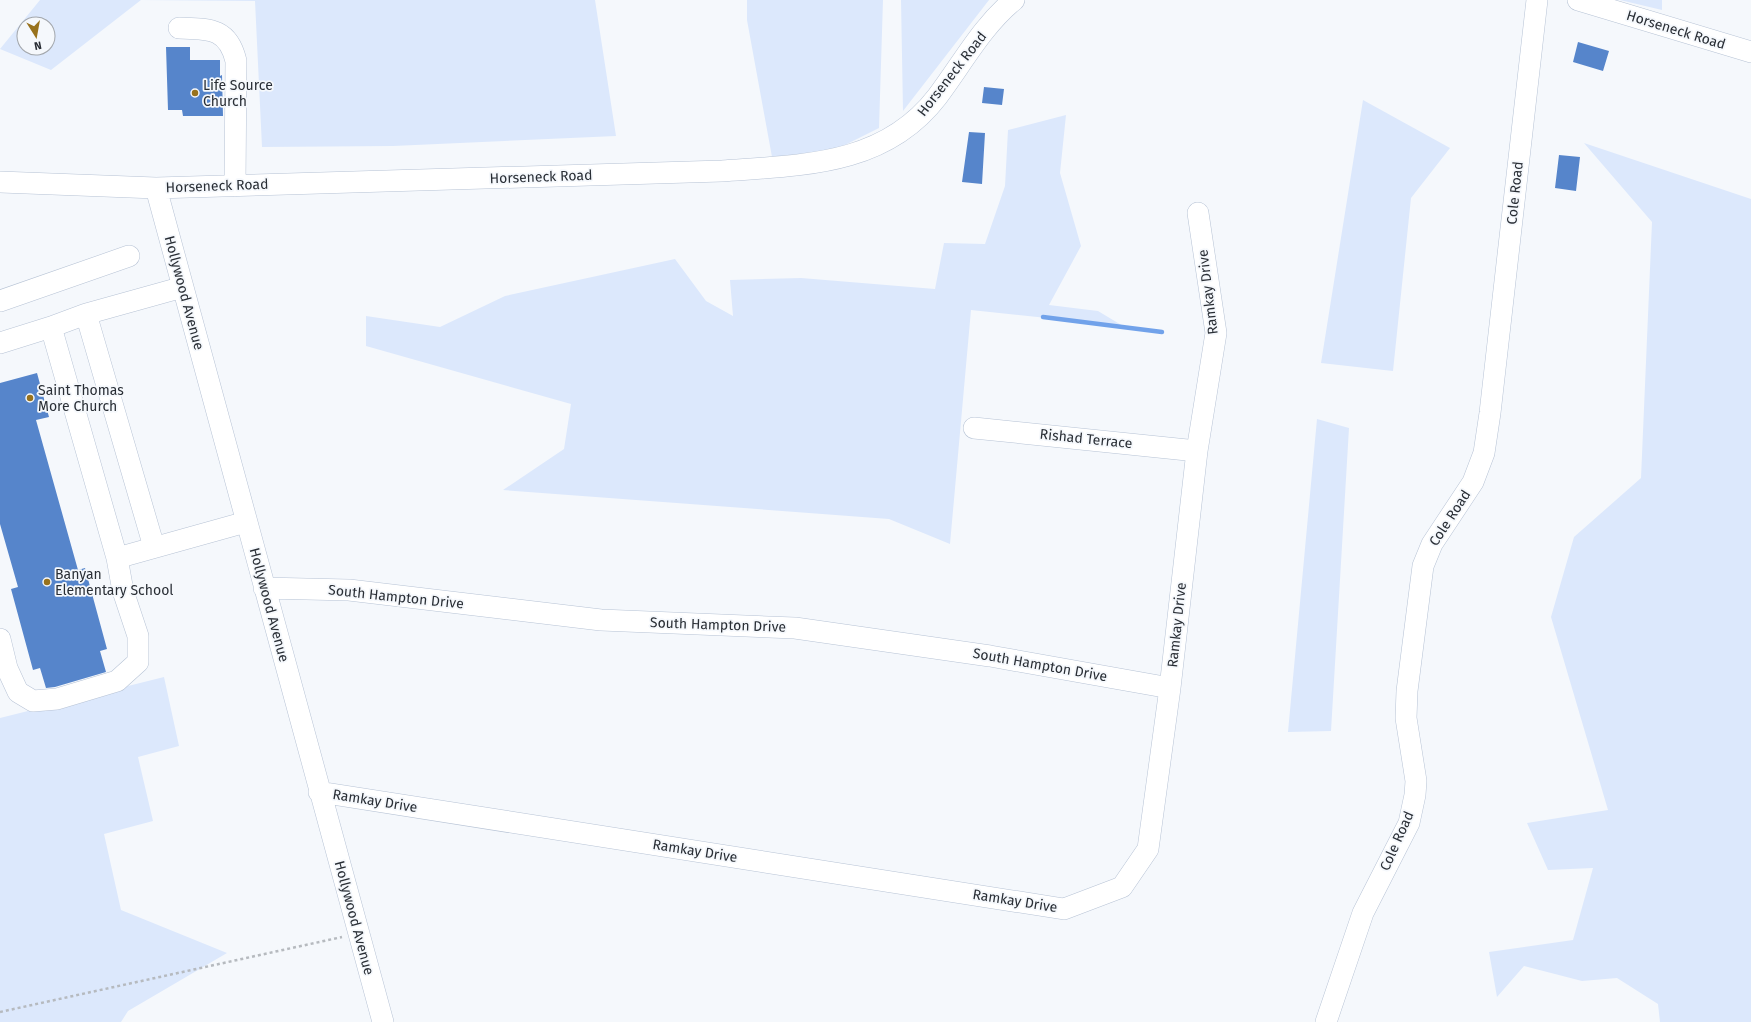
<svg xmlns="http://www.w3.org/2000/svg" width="1751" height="1022" viewBox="0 0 1751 1022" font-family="'Fira Sans',sans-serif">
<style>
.green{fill:#dce8fc;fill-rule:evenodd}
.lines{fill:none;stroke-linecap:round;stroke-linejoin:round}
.stream{stroke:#71a2ea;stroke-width:4.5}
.building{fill:#5685cb}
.minor-casing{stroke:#b7c3d5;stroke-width:22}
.path{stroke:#b6babf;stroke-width:2.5;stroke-dasharray:3 3;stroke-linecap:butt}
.minor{stroke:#fff;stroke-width:21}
.poi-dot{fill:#98721d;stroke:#f5f8fc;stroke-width:1.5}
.labels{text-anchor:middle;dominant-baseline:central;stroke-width:3.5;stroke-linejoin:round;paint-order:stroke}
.street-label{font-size:14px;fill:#292e35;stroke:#f5f8fc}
.poi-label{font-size:14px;fill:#292e35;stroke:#f5f8fc;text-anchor:start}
</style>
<rect width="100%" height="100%" fill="#f5f8fc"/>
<path class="green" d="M 40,0 L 595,0 L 616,136 L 393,146 L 262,147 L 255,1 L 141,0 L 51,70 L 0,49 ZM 24,24 L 48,24 L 48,48 L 24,48 Z
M 747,0 L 883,0 L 879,128 L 835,150 L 772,157 L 747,20 Z
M 901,0 L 989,0 L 903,111 Z
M 1620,0 L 1662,0 L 1662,10 Z
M 1363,100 L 1450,148 L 1411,198 L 1393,371 L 1321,363 Z
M 1066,115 L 1060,173 L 1081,246 L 1049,305 L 1098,311 L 1123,326 L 971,310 L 950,544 L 889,519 L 503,490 L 564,449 L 571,404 L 366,346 L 366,316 L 440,327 L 505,296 L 675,259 L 706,301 L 733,316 L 730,280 L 801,278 L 935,289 L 944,243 L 985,244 L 1005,186 L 1008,130 Z
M 1584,143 L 1751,199 L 1751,1022 L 1660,1022 L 1658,1004 L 1617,978 L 1582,981 L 1524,966 L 1497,997 L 1489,952 L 1573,940 L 1593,868 L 1548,870 L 1527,823 L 1608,810 L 1551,617 L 1574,537 L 1641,478 L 1652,222 Z
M 1317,419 L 1349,428 L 1331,731 L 1288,732 Z
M 164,677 L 179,746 L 138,757 L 153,821 L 104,834 L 121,910 L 227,953 L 128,1011 L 121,1022 L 0,1022 L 0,718 Z"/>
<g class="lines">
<path class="stream" d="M 1043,317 L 1162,332"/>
</g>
<path class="building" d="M 1578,42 L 1609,51 L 1603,71 L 1573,62 Z
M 166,47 L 190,47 L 190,60 L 220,60 L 220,76 L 222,75 L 223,116 L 183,116 L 182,110 L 168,110 Z
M 984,87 L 1004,89 L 1002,105 L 982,103 Z
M 969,132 L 985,133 L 982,184 L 962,182 Z
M 1559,155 L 1580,157 L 1576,191 L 1555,188 Z
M 37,373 L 49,417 L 36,420 L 78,570 L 85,568 L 107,649 L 100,651 L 106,672 L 55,687 L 46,688 L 40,668 L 33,670 L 11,589 L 18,587 L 0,524 L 0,383 Z"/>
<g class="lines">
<g class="minor-casing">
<path id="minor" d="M 1578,0 L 1751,52
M 179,28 C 208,29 228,27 236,61 L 235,186
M 0,182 L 156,188 L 722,171 C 802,165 884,166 937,97 C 962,64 982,26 1014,0
M 156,188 L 383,1022
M 0,301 L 129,256
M 86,314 L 183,287
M 51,327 L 86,314 L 154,547
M 0,343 L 51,327 L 117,558 L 246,522
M 974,428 L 1197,451
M 264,588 L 349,590 L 601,620 L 795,628 L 990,656 L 1170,688
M 0,639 L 7,668 L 18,692 L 33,701 L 57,699 L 117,681 L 138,662 L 138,636 L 123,591 L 117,558
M 319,792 L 1064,909 L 1122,887 L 1148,849 L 1170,688 L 1197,451 L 1216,333 L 1198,213
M 1326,1022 L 1363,913 L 1409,823 L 1415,795 L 1416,781 L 1406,718 L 1407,691 L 1423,566 L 1432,544 L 1473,482 L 1484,453 L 1490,413 L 1537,0"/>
</g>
<path class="path" d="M 0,1012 L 342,937"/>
<use href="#minor" class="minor"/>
</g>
<g class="poi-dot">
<circle cx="195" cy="93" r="4"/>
<circle cx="30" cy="398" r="4"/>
<circle cx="47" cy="582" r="4"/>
</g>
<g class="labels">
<g class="street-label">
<text transform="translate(1676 30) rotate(17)">Horseneck Road</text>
<text transform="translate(952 74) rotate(-52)">Horseneck Road</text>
<text transform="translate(541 177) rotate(-2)">Horseneck Road</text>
<text transform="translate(217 186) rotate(-2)">Horseneck Road</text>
<text transform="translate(1515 193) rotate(-84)">Cole Road</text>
<text transform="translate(1208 292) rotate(-97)">Ramkay Drive</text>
<text transform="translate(184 293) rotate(75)">Hollywood Avenue</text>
<text transform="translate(1086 439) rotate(6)">Rishad Terrace</text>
<text transform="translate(1450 518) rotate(-57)">Cole Road</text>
<text transform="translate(396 597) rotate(6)">South Hampton Drive</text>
<text transform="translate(269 605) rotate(75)">Hollywood Avenue</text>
<text transform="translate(718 625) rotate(2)">South Hampton Drive</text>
<text transform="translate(1177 625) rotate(-84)">Ramkay Drive</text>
<text transform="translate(1040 665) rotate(10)">South Hampton Drive</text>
<text transform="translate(375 801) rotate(9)">Ramkay Drive</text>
<text transform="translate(1397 841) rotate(-66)">Cole Road</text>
<text transform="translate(695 851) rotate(9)">Ramkay Drive</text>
<text transform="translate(1015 901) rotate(9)">Ramkay Drive</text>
<text transform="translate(354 918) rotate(75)">Hollywood Avenue</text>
</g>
<g class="poi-label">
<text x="203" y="85">Life Source<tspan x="203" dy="16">Church</tspan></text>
<text x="38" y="390">Saint Thomas<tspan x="38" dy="16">More Church</tspan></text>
<text x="55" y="574">Banyan<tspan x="55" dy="16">Elementary School</tspan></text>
</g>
</g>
<g transform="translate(36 36) rotate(169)"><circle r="19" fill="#f5f8fc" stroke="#a3a7ac"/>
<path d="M0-3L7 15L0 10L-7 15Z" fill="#98721d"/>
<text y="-6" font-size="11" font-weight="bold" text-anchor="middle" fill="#292e35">N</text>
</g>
</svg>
